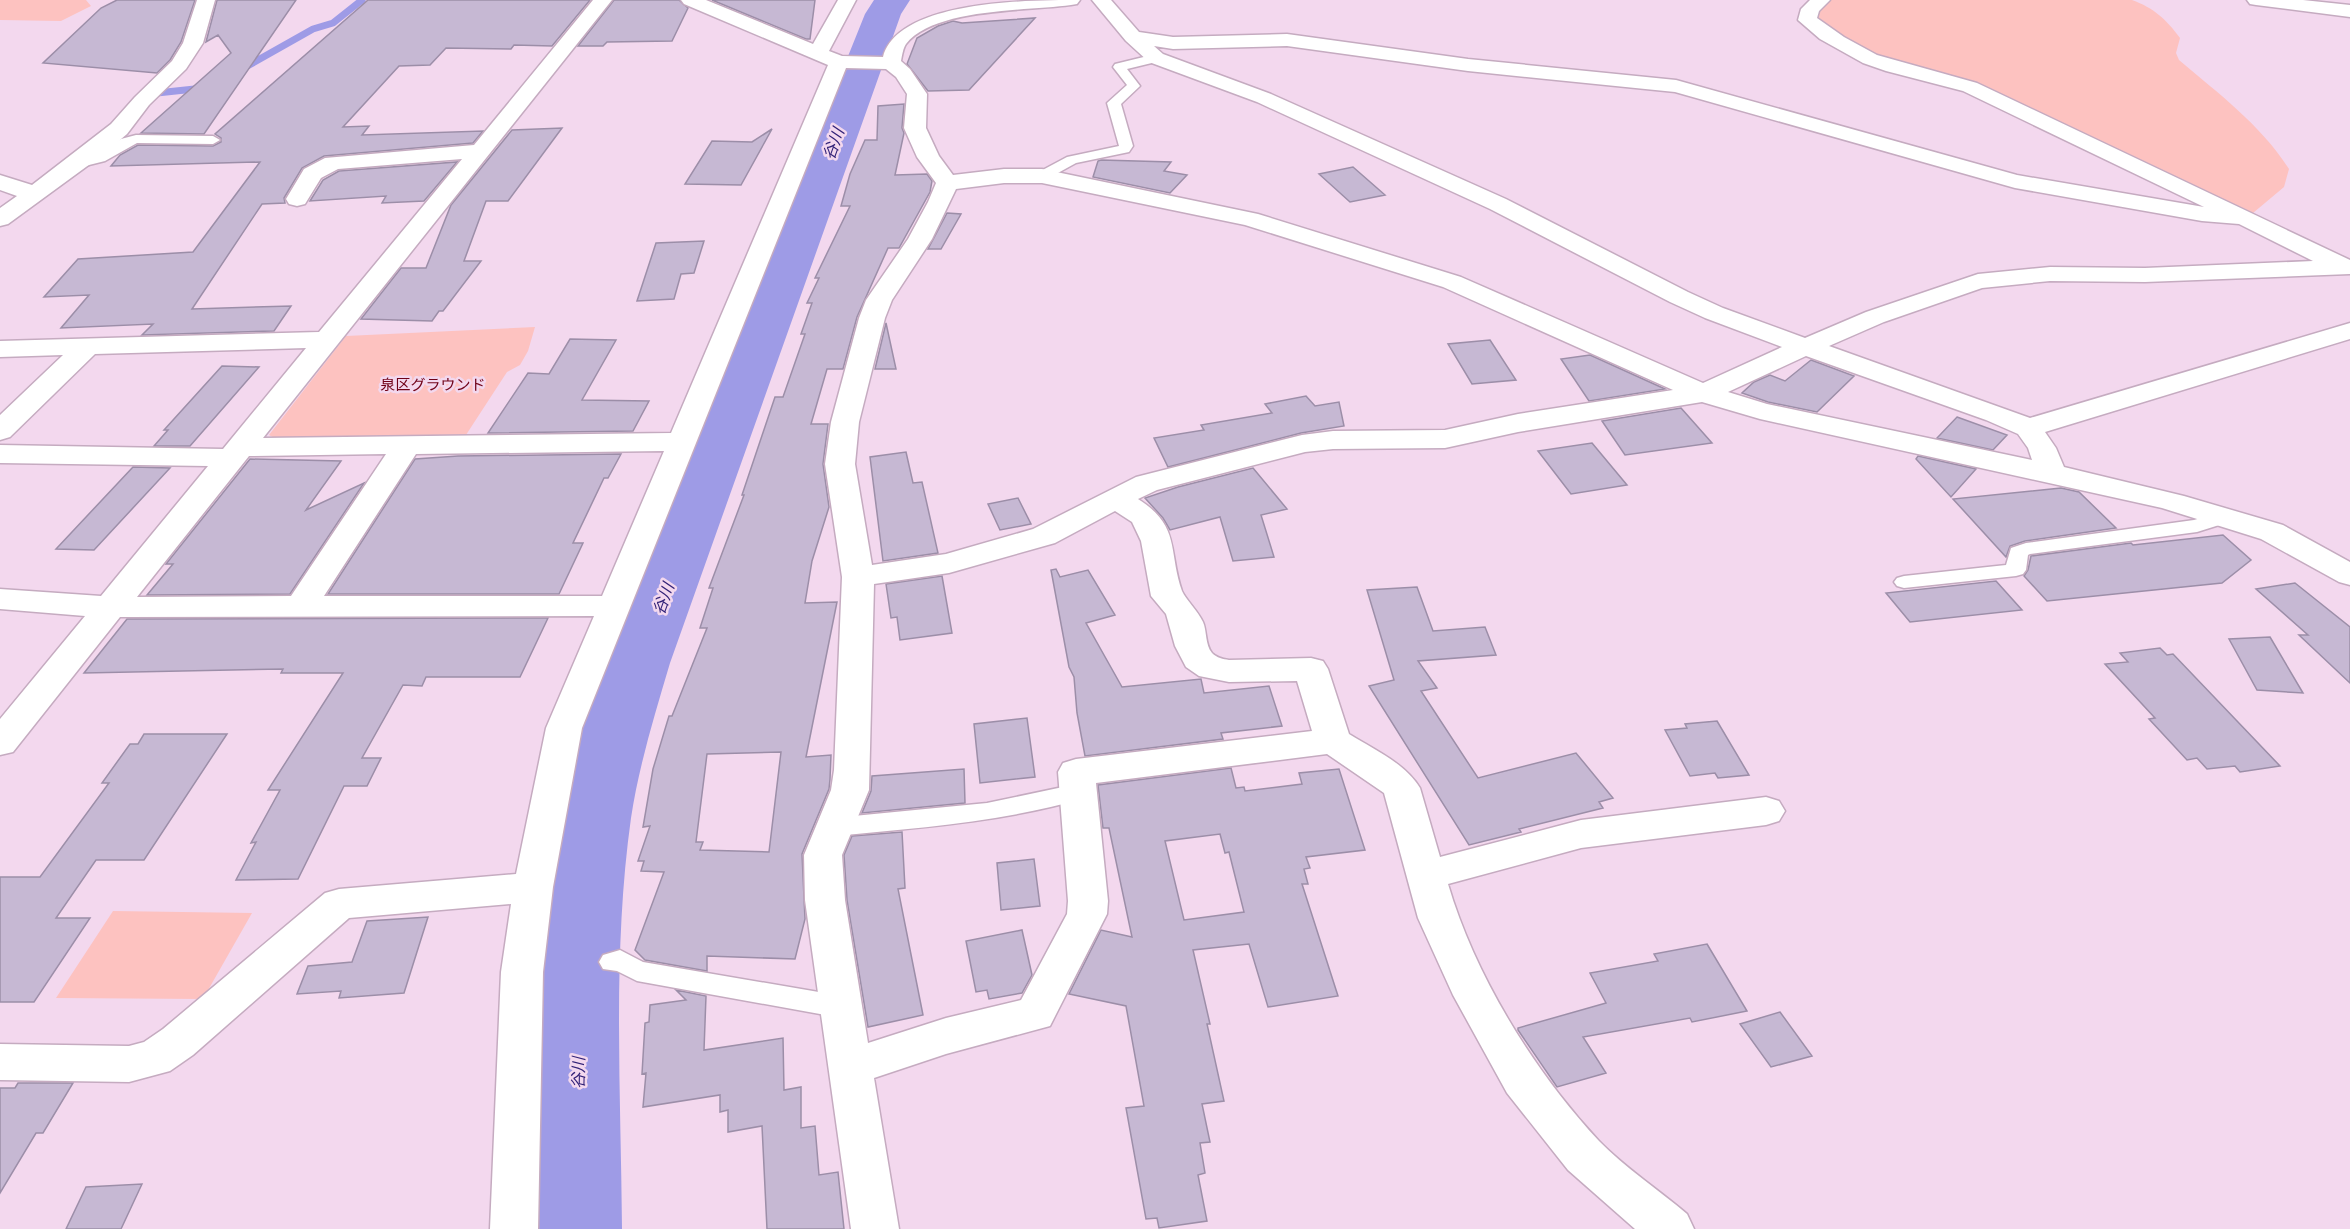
<svg xmlns="http://www.w3.org/2000/svg" width="2350" height="1229" viewBox="0 0 2350 1229" font-family="Signika,'Noto Sans JP',sans-serif">
<style>
.green{fill:#fdc2c0}
.lines{fill:none;stroke-linecap:round;stroke-linejoin:round}
.stream{stroke:#9e9be6;stroke-width:7}
.river{fill:#9e9be6;fill-rule:evenodd}
.building{fill:#c6b8d3;stroke:#9c8ea8;stroke-width:1.5;fill-rule:evenodd}
.service-casing{stroke:#c5abc0;stroke-width:3}
.minor-casing{stroke:#c5abc0;stroke-width:3}
.service{fill:#fff;fill-rule:evenodd}
.minor{fill:#fff;fill-rule:evenodd}
.labels{text-anchor:middle;dominant-baseline:central;stroke-width:5;stroke-linejoin:round;paint-order:stroke}
.park-label{font-size:15px;fill:#700218;stroke:#f3d8ee}
.water-label{font-size:16px;font-style:italic;fill:#322277;stroke:#f3d8ee}
</style>
<rect width="100%" height="100%" fill="#f3d8ee"/>
<path class="green" d="M 0,0 L 86,0 L 91,6 L 61,21 L 0,20 Z
M 1828,0 L 2132,0 C 2154,8 2166,19 2180,38 L 2176,53 L 2179,60 C 2219,94 2261,125 2289,169 L 2284,187 L 2253,213 L 2244,213 L 1974,87 L 1882,59 L 1881,56 C 1859,47 1825,38 1815,15 Z
M 535,327 L 528,351 L 520,365 L 507,372 L 464,438 L 276,439 L 269,435 L 346,336 Z
M 113,911 L 252,913 L 203,999 L 56,998 Z"/>
<g class="lines">
<path class="stream" d="M 242,69 L 313,29 L 333,23 L 362,0
M 157,93 L 204,88"/>
<path class="river" d="M 874,0 L 910,0 L 901,14 L 670,663 C 655,714 639,765 631,818 C 612,953 621,1093 622,1229 L 528,1229 L 539,985 L 553,839 L 568,772 L 604,663 L 865,14 Z"/>
</g>
<path class="building" d="M 117,0 L 195,0 L 181,42 L 170,60 L 157,73 L 43,63 L 101,8 Z
M 217,0 L 296,0 L 204,134 L 141,133 L 231,53 L 218,35 L 206,42 Z
M 368,0 L 590,0 L 552,46 L 514,45 L 511,49 L 446,48 L 430,65 L 399,66 L 343,127 L 369,126 L 362,135 L 483,131 L 473,143 L 324,156 L 302,168 L 284,198 L 285,203 L 262,204 L 192,309 L 291,306 L 274,331 L 142,335 L 153,324 L 61,328 L 89,295 L 44,297 L 78,259 L 193,252 L 260,162 L 111,166 L 120,155 L 138,145 L 213,146 L 221,142 L 221,138 L 215,134 Z
M 614,0 L 679,0 L 688,8 L 672,41 L 607,42 L 603,46 L 578,46 Z
M 712,0 L 815,0 L 810,39 L 806,39 Z
M 1035,18 L 969,90 L 928,91 L 907,64 L 917,38 L 938,26 L 953,21 L 962,23 Z
M 904,104 L 902,128 L 904,133 L 895,175 L 927,174 L 932,181 L 930,192 L 899,248 L 888,248 L 857,317 L 843,369 L 827,369 L 811,424 L 828,424 L 823,464 L 829,507 L 812,561 L 805,603 L 837,602 L 806,757 L 831,755 L 830,779 L 829,789 L 802,854 L 805,919 L 795,959 L 707,956 L 707,971 L 645,960 L 635,950 L 664,872 L 641,871 L 644,861 L 638,861 L 650,826 L 643,827 L 653,769 L 669,716 L 672,716 L 707,628 L 700,628 L 713,588 L 709,588 L 744,495 L 742,495 L 775,397 L 783,397 L 805,334 L 801,334 L 812,303 L 807,303 L 819,278 L 815,278 L 850,206 L 841,206 L 850,174 L 865,140 L 877,140 L 878,106 ZM 781,752 L 769,852 L 700,850 L 703,842 L 696,842 L 707,754 Z
M 562,128 L 508,201 L 486,201 L 464,261 L 481,261 L 443,311 L 439,311 L 432,321 L 361,319 L 401,268 L 426,268 L 451,205 L 512,130 Z
M 772,129 L 741,185 L 685,184 L 712,141 L 752,142 Z
M 1101,160 L 1171,162 L 1164,171 L 1187,175 L 1170,193 L 1093,177 L 1098,161 Z
M 457,162 L 424,201 L 382,203 L 386,196 L 310,201 L 323,180 L 339,171 Z
M 1353,167 L 1385,195 L 1350,202 L 1319,174 Z
M 947,213 L 961,214 L 941,249 L 928,249 Z
M 704,241 L 694,273 L 681,274 L 674,299 L 637,301 L 656,243 Z
M 886,323 L 896,369 L 875,369 Z
M 570,339 L 616,340 L 582,400 L 649,401 L 633,431 L 488,433 L 528,373 L 549,374 Z
M 1490,340 L 1516,380 L 1472,384 L 1448,344 Z
M 1590,355 L 1665,389 L 1589,401 L 1561,359 Z
M 1811,360 L 1854,376 L 1817,412 L 1768,402 L 1742,393 L 1754,382 L 1770,375 L 1785,381 Z
M 222,366 L 259,367 L 190,446 L 154,446 L 168,430 L 164,430 Z
M 1306,396 L 1315,406 L 1339,402 L 1344,426 L 1301,433 L 1168,467 L 1154,438 L 1204,430 L 1201,425 L 1272,413 L 1265,404 Z
M 1681,408 L 1712,443 L 1625,455 L 1602,421 Z
M 1957,417 L 2007,435 L 1993,450 L 1937,438 Z
M 1592,443 L 1627,485 L 1571,494 L 1538,451 Z
M 906,452 L 913,483 L 922,482 L 938,553 L 883,561 L 870,457 Z
M 621,454 L 608,478 L 604,478 L 573,543 L 583,543 L 559,594 L 328,594 L 415,459 L 458,456 Z
M 1918,456 L 1976,469 L 1951,497 L 1916,459 Z
M 250,459 L 341,461 L 306,510 L 364,483 L 290,594 L 147,595 L 173,564 L 166,564 Z
M 133,467 L 170,468 L 94,550 L 56,549 Z
M 1253,468 L 1287,509 L 1261,515 L 1274,557 L 1233,561 L 1220,517 L 1170,530 L 1163,518 L 1145,498 L 1178,487 Z
M 2061,488 L 2079,492 L 2116,528 L 2025,541 L 2010,546 L 2006,557 L 1953,499 Z
M 1018,498 L 1031,524 L 1000,530 L 988,504 Z
M 2223,535 L 2251,560 L 2222,583 L 2047,601 L 2024,576 L 2028,570 L 2031,556 L 2131,543 L 2133,545 Z
M 1056,569 L 1060,577 L 1088,570 L 1115,615 L 1086,623 L 1122,687 L 1201,679 L 1204,693 L 1269,686 L 1282,726 L 1221,733 L 1223,739 L 1085,756 L 1077,713 L 1074,677 L 1069,667 L 1051,570 Z
M 942,576 L 952,633 L 900,640 L 897,617 L 891,618 L 886,584 Z
M 1996,581 L 2022,610 L 1910,622 L 1886,593 Z
M 2295,583 L 2350,627 L 2350,683 L 2299,635 L 2308,635 L 2256,589 Z
M 1417,587 L 1433,631 L 1485,627 L 1496,655 L 1418,661 L 1437,688 L 1421,691 L 1478,778 L 1576,753 L 1613,798 L 1599,802 L 1603,808 L 1519,829 L 1521,832 L 1469,845 L 1369,686 L 1394,680 L 1367,590 Z
M 548,618 L 520,677 L 426,677 L 422,686 L 403,685 L 362,758 L 381,758 L 367,786 L 344,786 L 298,879 L 236,880 L 256,842 L 251,843 L 280,790 L 268,790 L 343,673 L 281,673 L 283,669 L 84,673 L 127,619 Z
M 2270,637 L 2303,693 L 2257,690 L 2229,639 Z
M 2160,648 L 2167,655 L 2173,654 L 2280,766 L 2240,772 L 2235,766 L 2207,769 L 2197,758 L 2187,760 L 2149,719 L 2155,718 L 2105,664 L 2128,662 L 2120,653 Z
M 1027,718 L 1035,777 L 980,783 L 974,724 Z
M 1717,721 L 1749,775 L 1718,778 L 1715,773 L 1690,776 L 1665,730 L 1687,728 L 1685,724 Z
M 144,734 L 227,734 L 144,860 L 96,860 L 56,918 L 90,918 L 34,1002 L 0,1002 L 0,877 L 40,877 L 109,783 L 102,783 L 130,744 L 138,744 Z
M 1231,768 L 1236,788 L 1244,787 L 1245,791 L 1302,784 L 1299,773 L 1339,769 L 1365,850 L 1306,857 L 1310,868 L 1304,869 L 1308,884 L 1302,884 L 1338,996 L 1268,1007 L 1249,944 L 1193,950 L 1210,1024 L 1207,1024 L 1224,1101 L 1202,1104 L 1210,1142 L 1200,1143 L 1205,1173 L 1198,1175 L 1207,1221 L 1159,1228 L 1157,1218 L 1146,1219 L 1126,1108 L 1144,1106 L 1126,1006 L 1069,994 L 1101,930 L 1132,937 L 1109,828 L 1103,828 L 1098,785 ZM 1220,834 L 1225,853 L 1229,852 L 1244,912 L 1184,920 L 1165,841 Z
M 964,769 L 965,803 L 862,813 L 871,791 L 872,776 Z
M 902,832 L 905,888 L 898,889 L 923,1015 L 868,1027 L 847,900 L 844,855 L 852,836 Z
M 1034,859 L 1040,906 L 1001,910 L 997,863 Z
M 428,917 L 404,993 L 339,998 L 341,991 L 297,994 L 308,966 L 352,962 L 367,921 Z
M 1022,930 L 1032,975 L 1022,993 L 989,999 L 987,990 L 976,992 L 966,941 Z
M 1707,944 L 1747,1011 L 1692,1022 L 1690,1018 L 1583,1037 L 1606,1073 L 1557,1087 L 1518,1030 L 1518,1028 L 1606,1003 L 1590,973 L 1658,961 L 1654,954 Z
M 676,990 L 706,996 L 704,1050 L 783,1038 L 784,1090 L 801,1087 L 801,1128 L 815,1126 L 819,1175 L 838,1172 L 844,1229 L 767,1229 L 762,1126 L 728,1132 L 728,1110 L 720,1112 L 720,1095 L 643,1107 L 646,1073 L 642,1074 L 645,1023 L 649,1022 L 650,1005 L 686,1000 Z
M 1780,1012 L 1812,1056 L 1771,1067 L 1740,1024 Z
M 18,1083 L 73,1083 L 43,1133 L 36,1133 L 0,1193 L 0,1088 L 15,1088 Z
M 142,1184 L 121,1229 L 66,1229 L 86,1187 Z"/>
<g class="lines">
<g class="service-casing">
<path id="service" d="M 1156,54 L 1162,58 L 1160,61 L 1127,69 L 1140,86 L 1121,104 L 1133,146 L 1129,152 L 1076,163 L 1047,179 L 1037,179 L 1035,176 L 1037,173 L 1067,157 L 1119,146 L 1107,103 L 1127,85 L 1113,67 L 1115,64 Z
M 136,135 L 213,136 L 220,140 L 213,144 L 137,143 L 105,161 L 73,169 L 66,165 L 68,162 L 95,155 L 121,139 Z
M 2225,511 L 2232,513 L 2235,517 L 2232,521 L 2197,532 L 2030,554 L 2028,555 L 2026,570 L 2023,574 L 2016,576 L 1904,588 L 1897,586 L 1894,582 L 1897,578 L 1904,576 L 2006,565 L 2011,548 L 2026,543 L 2194,520 Z
M 1077,784 L 1085,786 L 1089,792 L 1085,798 C 1003,822 918,828 833,836 L 824,833 L 821,827 L 824,821 L 833,818 L 987,803 Z
M 620,950 L 643,962 L 842,996 L 852,999 L 856,1007 L 852,1015 L 842,1018 L 637,981 L 617,971 L 603,969 L 599,962 L 603,955 Z"/>
</g>
<g class="minor-casing">
<path id="minor" d="M 197,0 L 215,0 L 203,43 L 186,69 L 149,105 L 127,134 L 101,156 L 8,224 L 0,226 L 0,208 L 17,196 L 0,190 L 0,175 L 32,185 L 111,124 L 135,97 L 172,61 L 183,43 Z
M 593,0 L 612,0 L 263,438 L 671,433 L 828,65 L 684,4 L 681,0 L 706,0 L 813,44 L 838,0 L 856,0 L 829,51 L 842,56 L 883,57 C 898,0 1029,0 1080,0 L 1077,4 L 1071,5 C 1028,11 934,8 906,44 C 903,48 902,56 901,61 L 910,69 L 927,94 L 926,128 L 939,156 L 953,175 L 1004,169 L 1042,169 L 1258,214 L 1461,277 L 1703,383 L 1782,347 L 1705,318 L 1670,302 L 1490,209 L 1257,102 L 1149,62 L 1126,41 L 1092,0 L 1111,0 L 1139,32 L 1173,37 L 1287,34 L 1468,59 L 1676,80 L 2017,175 L 2204,207 L 1963,91 L 1886,71 L 1863,63 L 1820,39 L 1798,20 L 1801,9 L 1810,0 L 1830,0 L 1819,11 L 1817,18 L 1844,37 L 1877,55 L 1977,83 L 2350,260 L 2350,274 L 2145,282 L 2050,281 L 1982,288 L 1884,322 L 1829,346 L 2030,418 L 2350,323 L 2350,339 L 2045,432 L 2056,448 L 2064,467 L 2184,496 L 2283,525 L 2350,562 L 2350,585 L 2339,582 L 2261,539 L 2162,508 L 1760,419 L 1702,402 L 1518,432 L 1445,448 L 1333,449 L 1305,452 L 1157,490 L 1138,499 C 1181,526 1168,551 1182,591 C 1186,600 1198,611 1203,622 C 1207,631 1205,645 1212,653 C 1217,658 1223,659 1229,660 L 1311,658 L 1323,661 L 1328,669 L 1349,734 C 1373,749 1405,763 1420,788 L 1440,857 L 1581,820 L 1766,797 L 1779,801 L 1785,811 L 1779,821 L 1766,825 L 1581,848 L 1448,884 C 1475,976 1534,1071 1599,1141 C 1624,1167 1659,1190 1687,1214 L 1694,1229 L 1635,1229 L 1568,1170 L 1507,1093 L 1453,995 L 1418,918 L 1384,793 L 1327,754 L 1096,783 L 1108,901 L 1107,914 L 1050,1026 L 946,1054 L 874,1078 L 899,1229 L 851,1229 L 805,900 L 804,855 L 831,790 L 834,770 L 842,577 L 825,464 L 831,422 L 859,318 L 866,300 L 908,239 L 928,202 L 936,183 L 917,157 L 904,128 L 907,94 L 896,77 L 886,69 L 846,68 L 582,728 L 553,887 L 543,972 L 538,1229 L 490,1229 L 501,972 L 511,904 L 349,918 L 193,1055 L 170,1071 L 129,1082 L 0,1080 L 0,1044 L 129,1046 L 144,1042 L 163,1029 L 325,893 L 339,889 L 516,874 L 546,728 L 594,616 L 120,617 L 13,752 L 0,755 L 0,719 L 85,616 L 0,609 L 0,589 L 101,596 L 208,466 L 0,463 L 0,445 L 223,449 L 306,348 L 95,354 L 10,437 L 0,440 L 0,415 L 63,355 L 0,357 L 0,341 L 319,332 L 462,159 L 338,169 L 321,178 L 305,204 L 297,206 L 289,204 L 286,199 L 304,169 L 325,158 L 474,145 ZM 1154,46 L 1173,49 L 1287,46 L 1468,71 L 1675,92 L 2015,188 L 2202,221 L 2239,224 L 2313,261 L 2145,268 L 2050,267 L 1978,274 L 1866,312 L 1805,338 L 1723,308 L 1688,292 L 1506,199 L 1271,94 L 1163,54 ZM 1004,183 L 1042,183 L 1245,225 L 1443,287 L 1673,390 L 1518,414 L 1445,430 L 1333,431 L 1302,435 L 1136,477 L 1033,529 L 946,554 L 872,565 L 855,464 L 859,422 L 885,318 L 892,300 L 932,239 L 956,189 ZM 1806,356 L 1986,420 L 2018,434 L 2028,448 L 2032,460 L 1767,404 L 1728,392 ZM 664,451 L 602,596 L 324,596 L 416,454 ZM 386,454 L 291,596 L 137,597 L 249,456 ZM 1115,511 L 1132,522 L 1141,541 L 1151,596 L 1166,614 L 1175,646 L 1186,667 L 1199,676 L 1229,682 L 1297,681 L 1312,731 L 1076,759 L 1063,763 L 1058,772 L 1068,901 L 1067,914 L 1021,1000 L 946,1018 L 868,1043 L 845,900 L 842,855 L 869,790 L 874,584 L 949,573 L 1055,543 Z
M 2247,0 L 2303,0 L 2350,5 L 2350,17 L 2256,5 L 2250,4 Z"/>
</g>
<use href="#service" class="service"/>
<use href="#minor" class="minor"/>
</g>
<g class="labels">
<g class="park-label">
<text x="433" y="385">泉区グラウンド</text>
</g>
<g class="water-label">
<text transform="translate(834 144) rotate(-70)">谷川</text>
<text transform="translate(664 599) rotate(-70)">谷川</text>
<text transform="translate(579 1073) rotate(-89)">谷川</text>
</g>
</g>
</svg>
